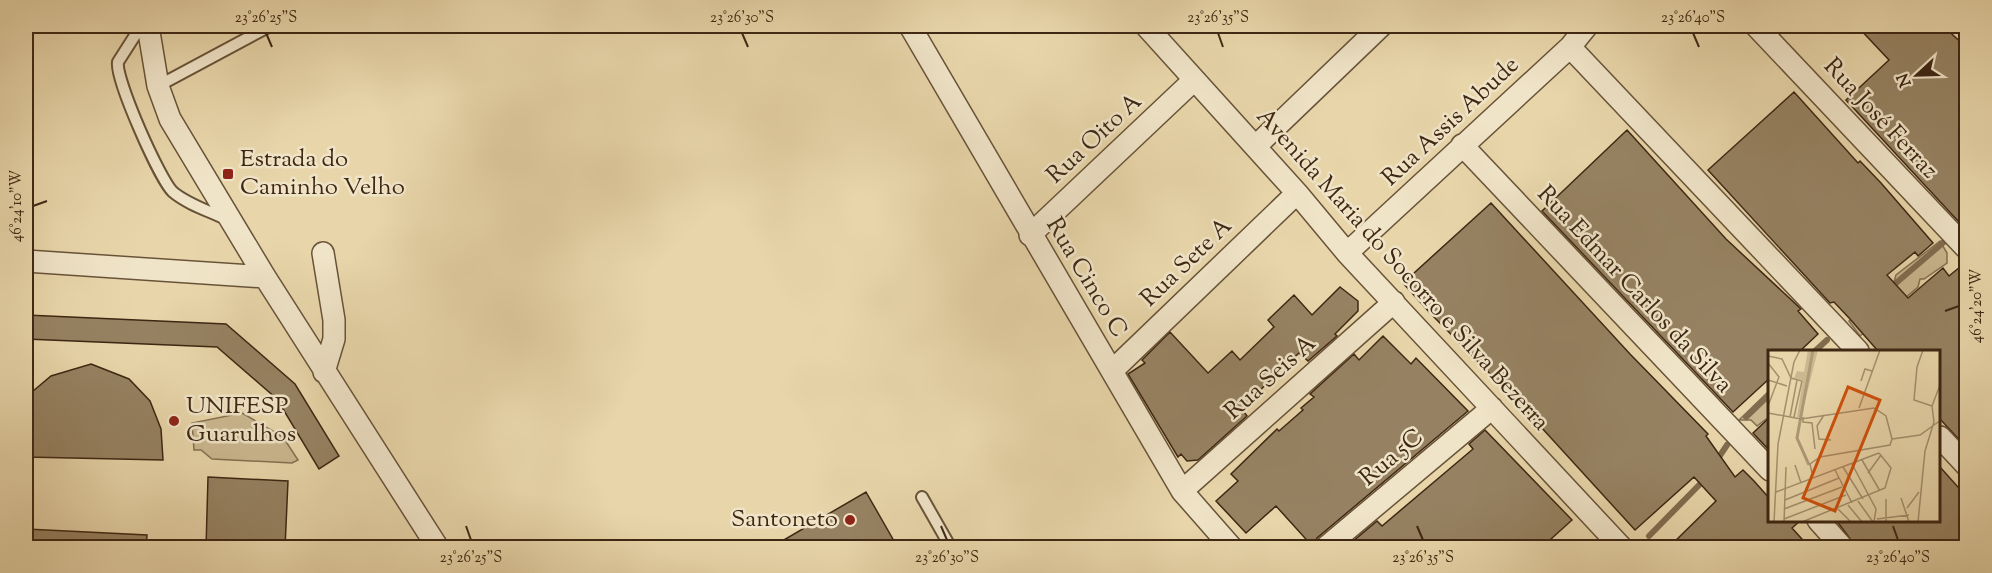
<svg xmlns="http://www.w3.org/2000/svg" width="1992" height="573" viewBox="0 0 1992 573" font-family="'Sorts Mill Goudy',serif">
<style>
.green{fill:#cbb890;stroke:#847052;stroke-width:1.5}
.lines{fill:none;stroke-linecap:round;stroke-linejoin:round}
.stream{stroke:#816c4f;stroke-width:6}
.building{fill:#968262;stroke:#3e2713;stroke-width:1.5}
.lane-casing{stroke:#685339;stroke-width:14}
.street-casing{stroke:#685339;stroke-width:24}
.lane{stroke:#f0e4c8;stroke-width:10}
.street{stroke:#f0e4c8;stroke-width:21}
.ticks{fill:none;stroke:#3e2713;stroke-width:2}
.poi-dot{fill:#8f2418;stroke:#f0e4c8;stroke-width:2}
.labels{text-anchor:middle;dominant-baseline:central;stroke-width:5;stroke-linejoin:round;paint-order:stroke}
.street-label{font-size:24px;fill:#3e2713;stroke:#f0e4c8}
.poi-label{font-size:24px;fill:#3e2713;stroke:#f0e4c8;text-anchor:start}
.inset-river{fill:none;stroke:#ae9a77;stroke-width:3}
.inset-road{fill:none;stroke:#a4906e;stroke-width:1.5}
.view{fill:#ce520d;fill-opacity:0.15;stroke:#ce520d;stroke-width:3}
.inset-edge{fill:none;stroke:#3e2713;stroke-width:3}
.neatline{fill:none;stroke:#3e2713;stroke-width:2}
.ticks-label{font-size:15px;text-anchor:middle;fill:#3e2713}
</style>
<rect width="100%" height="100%" fill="#e8d6aa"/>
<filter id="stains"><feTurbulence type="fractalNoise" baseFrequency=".00333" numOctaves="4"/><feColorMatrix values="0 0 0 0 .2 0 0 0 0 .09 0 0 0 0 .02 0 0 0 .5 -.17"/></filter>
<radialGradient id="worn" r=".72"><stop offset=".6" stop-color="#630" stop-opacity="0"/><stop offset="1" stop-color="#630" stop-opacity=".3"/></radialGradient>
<path class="green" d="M 1940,241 L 1947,253 L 1947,263 L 1924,279 L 1920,279 L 1918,287 L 1860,336 L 1849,321 L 1894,282 L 1896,275 Z
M 1770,390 L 1770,416 L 1757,426 L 1751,420 L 1739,420 Z
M 242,413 L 283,437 L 298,460 L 292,463 L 212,459 L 201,450 L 194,450 L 192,423 Z"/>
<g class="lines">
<path class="stream" d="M 1889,289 L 1945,241
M 1815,351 L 1827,340
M 1746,417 L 1770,394
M 1717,460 L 1727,445
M 1649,536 L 1705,479"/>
</g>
<path class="building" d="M 1857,26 L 1943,26 L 1966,47 L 1966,213 L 1958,221 L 1846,100 L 1889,60 Z
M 1794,92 L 1858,163 L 1860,161 L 1881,183 L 1933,243 L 1918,256 L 1915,252 L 1887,275 L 1908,298 L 1943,268 L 1949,276 L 1966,262 L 1966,447 L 1940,419 L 1940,351 L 1878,351 L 1850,319 L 1834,302 L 1830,303 L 1708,170 Z
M 1627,130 L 1726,239 L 1801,309 L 1798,311 L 1818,334 L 1800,351 L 1770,351 L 1770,378 L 1733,412 L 1542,211 Z
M 1491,203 L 1630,354 L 1708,434 L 1706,436 L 1735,477 L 1743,470 L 1754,481 L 1770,499 L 1770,520 L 1801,520 L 1792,528 L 1810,548 L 1668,548 L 1716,501 L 1694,477 L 1635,530 L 1519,403 L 1431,314 L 1403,283 Z
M 1340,287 L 1358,301 L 1358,311 L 1335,334 L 1337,336 L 1308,361 L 1299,353 L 1255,395 L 1258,398 L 1244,412 L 1247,416 L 1198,460 L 1187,461 L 1181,454 L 1178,457 L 1128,374 L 1145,363 L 1142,360 L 1170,332 L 1208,373 L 1232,351 L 1240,360 L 1274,327 L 1268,320 L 1294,295 L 1312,315 Z
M 26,315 L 226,324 L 295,384 L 339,456 L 319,469 L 277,399 L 217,347 L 26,339 Z
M 1383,336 L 1411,364 L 1416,358 L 1468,411 L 1317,538 L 1313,547 L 1276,506 L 1246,533 L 1216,501 L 1238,481 L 1231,474 L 1277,429 L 1279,431 L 1303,410 L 1301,408 L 1314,397 L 1310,394 L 1354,354 L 1359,360 Z
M 91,364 L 129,379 L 150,401 L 161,429 L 163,460 L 26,457 L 26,397 L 51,376 Z
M 1770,417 L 1770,451 L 1753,433 Z
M 1485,430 L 1572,520 L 1541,548 L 1345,548 L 1377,521 L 1382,526 L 1473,449 L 1469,444 Z
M 1940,467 L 1966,496 L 1966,548 L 1857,548 L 1836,520 L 1940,520 Z
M 208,477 L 288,481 L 285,548 L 206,548 Z
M 866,492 L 898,548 L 770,548 Z
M 26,529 L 147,535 L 146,548 L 26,548 Z"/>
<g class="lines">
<g class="lane-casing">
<path id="lane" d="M 141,26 L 118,62 C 115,79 160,180 173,192 C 187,204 209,211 226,219
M 158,86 L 270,26
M 922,497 L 951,548"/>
</g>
<g class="street-casing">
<path id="street" d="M 148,26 L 158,86 L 170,119 L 265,277 L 438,548
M 910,26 L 1182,491 L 1232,548
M 1146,26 L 1297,193 L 1347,253 L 1622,548
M 1756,26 L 1966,248
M 1570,47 L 1858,351
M 1462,145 L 1770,470
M 1256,146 L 1381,26
M 1030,235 L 1194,80
M 323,253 L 334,320 L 334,339 L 324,372
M 1347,253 L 1570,47 L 1587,26
M 26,261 L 265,277
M 1113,370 L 1297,193
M 1940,437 L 1966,465
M 1182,491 L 1394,302
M 1818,520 L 1843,548
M 1325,548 L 1492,408"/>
</g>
<use href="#lane" class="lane"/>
<use href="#street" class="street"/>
</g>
<path class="ticks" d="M 266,33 L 272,47M 742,33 L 748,47M 1218,33 L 1223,47M 1693,33 L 1699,47M 33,206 L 47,201M 1945,311 L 1959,306M 466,526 L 471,540M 941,526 L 947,540M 1417,526 L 1423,540M 1893,526 L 1898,540"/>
<g class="poi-dot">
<rect x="222" y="168" width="12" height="12" rx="3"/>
<circle cx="174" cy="421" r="6"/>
<circle cx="850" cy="520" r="6"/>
</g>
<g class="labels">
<g class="street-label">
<text transform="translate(1880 119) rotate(47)">Rua José Ferraz</text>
<text transform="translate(1451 122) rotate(-43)">Rua Assis Abude</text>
<text transform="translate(1095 139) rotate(-43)">Rua Oito A</text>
<text transform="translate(1187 263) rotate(-44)">Rua Sete A</text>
<text transform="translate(1402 270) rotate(48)">Avenida Maria do Socorro e Silva Bezerra</text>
<text transform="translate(1086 278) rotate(59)">Rua Cinco C</text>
<text transform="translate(1634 290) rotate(47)">Rua Edmar Carlos da Silva</text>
<text transform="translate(1271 378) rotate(-42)">Rua Seis A</text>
<text transform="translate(1392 458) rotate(-40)">Rua 5C</text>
</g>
<g class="poi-label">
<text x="240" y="160">Estrada do<tspan x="240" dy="28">Caminho Velho</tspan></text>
<text x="186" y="407">UNIFESP<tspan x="186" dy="28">Guarulhos</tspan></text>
<text x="838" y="520" text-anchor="end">Santoneto</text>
</g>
</g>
<g transform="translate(1768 350)">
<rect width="172" height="172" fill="#e8d6aa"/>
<path d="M 40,0 L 50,0 L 33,67 L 29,67 L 35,30 L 26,28 L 29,21 L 36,22 Z" fill="#cbb890"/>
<path class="inset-river" d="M 41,115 L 29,88 L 45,0"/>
<path class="inset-road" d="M 155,0 L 149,17 L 146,50 L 164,56M 0,6 L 14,9 L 23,28 L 34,31 L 26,67M 0,13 L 11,27 L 0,56M 0,30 L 19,36M 93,31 L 97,19 L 104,21M 164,56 L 172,35M 91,58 L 112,0M 0,63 L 33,69 L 106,58 L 118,66 L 124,89M 56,65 L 49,76 L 51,89 L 63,90M 22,67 L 29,30M 35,67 L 35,72 L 44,73 L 47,99M 124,89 L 152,85 L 173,70M 94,110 L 112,141M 84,114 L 108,159 L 106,172M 27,115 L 33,133M 75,117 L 95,149M 67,120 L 84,153M 44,123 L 42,114 L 52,107 L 122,95 L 124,89M 100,123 L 113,105M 8,142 L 111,103M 133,148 L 141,172M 118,149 L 118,172M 17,150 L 71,128M 90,151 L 105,172M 80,155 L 94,172M 139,158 L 151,142M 16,159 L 74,137M 70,159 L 83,172M 16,169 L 78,145M 109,169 L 141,165M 6,172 L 10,94 L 26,12 L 32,0M 16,172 L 18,117M 34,172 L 117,138 L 123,118 L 111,103M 150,172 L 157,101 L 166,72 L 164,56"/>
<path class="view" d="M 80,37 L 112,50 L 67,161 L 35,148 Z"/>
<rect width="172" height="172" class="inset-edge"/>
</g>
<rect width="1992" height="573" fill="none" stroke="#e8d6aa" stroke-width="66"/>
<g transform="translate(1917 75) rotate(248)" stroke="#f0e4c8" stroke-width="4.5" paint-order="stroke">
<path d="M0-4.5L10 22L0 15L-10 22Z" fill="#3e2713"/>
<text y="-9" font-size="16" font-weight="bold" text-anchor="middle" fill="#3e2713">N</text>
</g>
<rect x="33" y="33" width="1926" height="507" class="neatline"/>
<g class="ticks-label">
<text x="266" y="22">23°26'25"S</text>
<text x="742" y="22">23°26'30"S</text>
<text x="1218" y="22">23°26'35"S</text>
<text x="1693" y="22">23°26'40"S</text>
<text transform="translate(16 206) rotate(-90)" y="5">46°24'10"W</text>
<text transform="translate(1976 306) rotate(-90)" y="5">46°24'20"W</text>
<text x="471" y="562">23°26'25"S</text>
<text x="947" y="562">23°26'30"S</text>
<text x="1423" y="562">23°26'35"S</text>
<text x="1898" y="562">23°26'40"S</text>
</g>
<rect width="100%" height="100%" filter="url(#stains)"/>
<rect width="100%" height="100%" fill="url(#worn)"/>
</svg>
